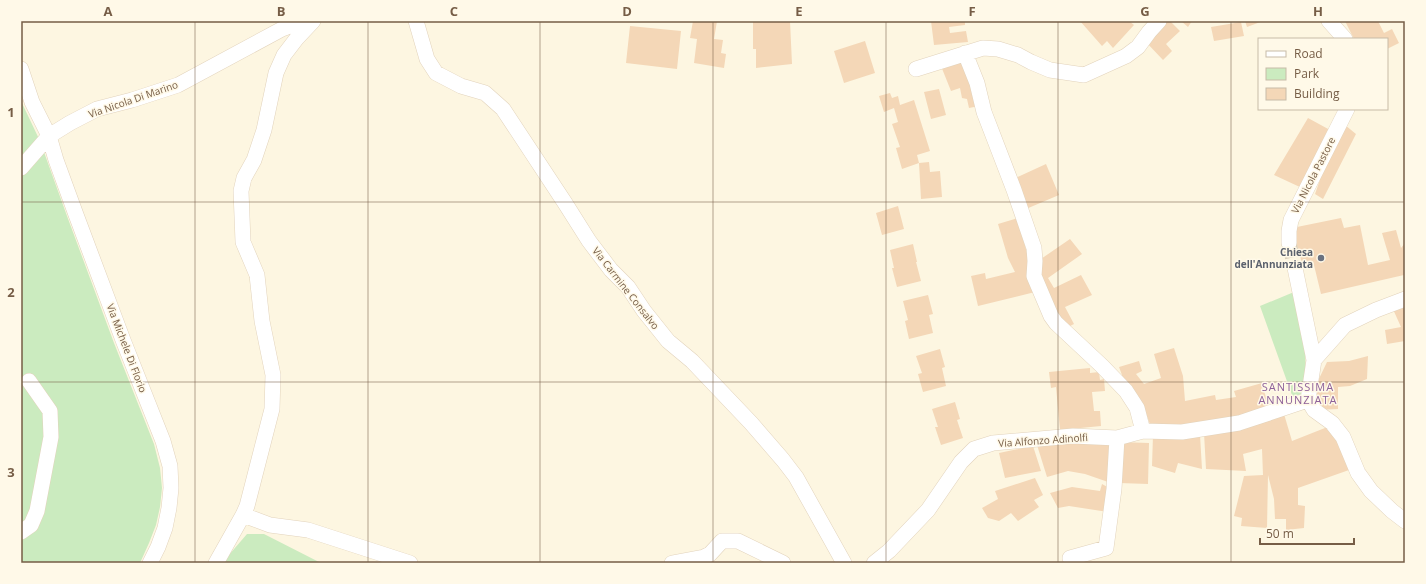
<svg xmlns="http://www.w3.org/2000/svg" width="1426" height="584" viewBox="0 0 1426 584" font-family="'Open Sans',sans-serif">
<style>
.green{fill:#cbebbf}
.building{fill:#f4d7b7}
.lines{fill:none;stroke-linecap:round;stroke-linejoin:round}
.minor-tunnel{stroke:#dbd0ba;stroke-width:15;stroke-dasharray:15 8;stroke-linecap:butt}
.minor-casing{stroke:#e2d3bc;stroke-width:16}
.minor{stroke:#fff;stroke-width:15}
.grid{fill:none;stroke:#765d46;stroke-width:1;stroke-opacity:0.55}
.worship-dot{fill:#6b7280;stroke:#fff9e8;stroke-width:1.5}
.labels{text-anchor:middle;dominant-baseline:central;stroke-width:3;stroke-linejoin:round;paint-order:stroke}
.street-label{font-size:10px;fill:#765d46;stroke:#fff9e8}
.worship-label{font-size:10px;font-weight:bold;fill:#5b616d;stroke:#fff9e8;text-anchor:end}
.neighbourhood-label{font-size:11px;letter-spacing:1px;fill:#8e619a;stroke:#fff9e8}
.neatline{fill:none;stroke:#765d46;stroke-width:1.5}
.grid-label{font-size:13px;text-anchor:middle;font-weight:bold;fill:#765d46}
</style>
<rect width="100%" height="100%" fill="#fdf6e1"/>
<path class="green" d="M 21,101 L 40,141 L 67,216 L 114,343 L 154,444 L 160,468 L 162,488 L 160,507 L 156,525 L 149,543 L 140,563 L 21,563 Z
M 1294,292 L 1305,351 L 1306,375 L 1302,396 L 1293,398 L 1260,306 Z
M 247,534 L 264,534 L 321,563 L 222,563 Z"/>
<path class="building" d="M 693,21 L 717,21 L 714,39 L 723,40 L 721,53 L 726,54 L 724,68 L 694,63 L 697,39 L 690,38 Z
M 753,21 L 790,21 L 792,64 L 756,68 L 756,49 L 753,49 Z
M 931,21 L 965,21 L 965,25 L 949,27 L 950,33 L 966,31 L 968,42 L 934,45 Z
M 1080,21 L 1129,21 L 1134,25 L 1113,48 L 1107,41 L 1102,46 Z
M 1165,21 L 1170,21 L 1180,31 L 1166,44 L 1172,51 L 1163,60 L 1145,41 Z
M 1181,21 L 1192,21 L 1188,27 Z
M 1245,21 L 1263,21 L 1247,27 Z
M 1345,21 L 1378,21 L 1384,33 L 1392,29 L 1399,43 L 1387,49 L 1387,39 L 1354,39 Z
M 1241,22 L 1244,36 L 1214,41 L 1211,27 Z
M 630,26 L 681,31 L 677,69 L 626,63 Z
M 865,41 L 875,73 L 844,83 L 834,51 Z
M 959,60 L 974,86 L 979,106 L 969,108 L 967,99 L 962,98 L 960,88 L 951,91 L 941,66 Z
M 939,89 L 946,115 L 931,119 L 924,92 Z
M 890,93 L 892,98 L 898,96 L 900,105 L 914,100 L 930,151 L 917,155 L 919,163 L 929,162 L 930,172 L 940,171 L 942,197 L 921,199 L 919,163 L 902,169 L 896,148 L 900,147 L 892,124 L 898,122 L 894,108 L 884,112 L 879,96 Z
M 1308,118 L 1330,130 L 1302,188 L 1274,175 Z
M 1345,125 L 1356,134 L 1323,199 L 1315,194 L 1330,151 Z
M 1046,164 L 1059,195 L 1026,209 L 1013,179 Z
M 898,206 L 904,229 L 882,235 L 876,213 Z
M 1018,218 L 1027,253 L 1035,292 L 978,306 L 971,276 L 985,273 L 986,279 L 1015,272 L 1008,258 L 998,224 Z
M 1341,218 L 1344,228 L 1360,225 L 1368,265 L 1390,260 L 1382,233 L 1396,230 L 1401,248 L 1405,243 L 1404,275 L 1321,294 L 1313,261 L 1302,263 L 1292,228 Z
M 1070,239 L 1082,254 L 1048,278 L 1054,288 L 1081,275 L 1092,295 L 1065,307 L 1074,324 L 1066,328 L 1041,283 L 1038,261 Z
M 913,244 L 917,262 L 916,262 L 921,281 L 897,287 L 892,268 L 894,268 L 890,250 Z
M 928,295 L 933,314 L 929,315 L 933,333 L 909,339 L 905,321 L 908,320 L 903,301 Z
M 1405,303 L 1405,341 L 1387,344 L 1385,330 L 1401,327 L 1392,307 Z
M 1174,348 L 1183,376 L 1185,401 L 1215,395 L 1216,400 L 1236,397 L 1234,391 L 1262,383 L 1269,409 L 1241,416 L 1152,430 L 1143,405 L 1119,380 L 1122,375 L 1119,367 L 1139,361 L 1142,371 L 1136,374 L 1144,384 L 1161,378 L 1154,354 Z
M 940,349 L 945,367 L 942,368 L 946,386 L 923,392 L 918,374 L 922,373 L 916,356 Z
M 1368,356 L 1367,379 L 1350,386 L 1338,387 L 1338,409 L 1318,410 L 1316,385 L 1327,362 L 1349,361 Z
M 1090,368 L 1090,373 L 1099,372 L 1100,380 L 1104,379 L 1105,391 L 1092,392 L 1094,411 L 1100,411 L 1101,426 L 1060,430 L 1056,387 L 1051,388 L 1049,372 Z
M 955,402 L 960,419 L 957,420 L 963,438 L 941,445 L 935,427 L 938,427 L 932,409 Z
M 1284,414 L 1292,441 L 1330,426 L 1336,436 L 1349,470 L 1298,488 L 1298,505 L 1305,506 L 1304,528 L 1286,530 L 1286,519 L 1275,519 L 1274,499 L 1268,475 L 1267,528 L 1241,526 L 1242,518 L 1234,516 L 1244,476 L 1263,475 L 1262,449 L 1243,454 L 1246,471 L 1206,469 L 1204,433 Z
M 1153,435 L 1200,435 L 1202,469 L 1178,463 L 1175,473 L 1152,466 Z
M 1068,440 L 1114,444 L 1111,483 L 1085,474 L 1068,471 L 1047,477 L 1037,445 Z
M 1120,442 L 1149,443 L 1148,484 L 1119,483 Z
M 1033,446 L 1041,471 L 1005,478 L 999,453 Z
M 1035,478 L 1043,495 L 1034,500 L 1039,507 L 1018,521 L 1011,513 L 999,521 L 988,518 L 982,508 L 998,499 L 995,491 Z
M 1102,484 L 1111,489 L 1108,512 L 1069,506 L 1058,508 L 1050,493 L 1072,487 L 1100,491 Z"/>
<g class="lines">
<path class="minor-tunnel" d="M 1289,243 L 1295,268"/>
<g class="minor-casing">
<path id="minor" d="M 416,21 L 427,59 L 436,73 L 461,86 L 485,93 L 503,109 L 565,203 L 589,241 L 611,270 L 628,287 L 644,311 L 668,341 L 692,361 L 751,423 L 783,460 L 796,477 L 844,563
M 1329,21 L 1345,39
M 965,53 L 977,83 L 984,112 L 1014,190 L 1034,248 L 1035,261 L 1034,276 L 1051,316 L 1056,323 L 1102,366 L 1126,391 L 1137,408 L 1143,431
M 21,69 L 32,102 L 49,136 L 56,160 L 75,212 L 123,340 L 163,441 L 170,466 L 171,488 L 169,508 L 165,528 L 158,547 L 150,563
M 916,69 L 983,48 L 998,49 L 1018,55 L 1031,62 L 1050,70 L 1084,75 L 1126,56 L 1138,47 L 1149,32 L 1159,21
M 21,168 L 49,136 L 70,123 L 97,109 L 132,100 L 178,85 L 282,29 L 304,21
M 1289,243 L 1289,231 L 1291,220 L 1347,109
M 1295,268 L 1314,360 L 1308,400
M 1314,360 L 1345,325 L 1376,310 L 1405,299
M 1308,400 L 1314,410 L 1332,423 L 1343,437 L 1358,473 L 1371,491 L 1392,511 L 1405,521
M 243,515 L 270,525 L 308,530 L 410,563
M 21,532 L 31,525 L 37,511 L 51,437 L 50,411 L 29,381
M 216,563 L 243,515 L 247,506 L 272,409 L 273,375 L 262,321 L 257,275 L 243,242 L 241,191 L 244,178 L 254,160 L 264,130 L 276,73 L 284,55 L 297,38 L 313,21
M 672,563 L 704,557 L 710,554 L 722,541 L 738,541 L 783,563
M 874,563 L 889,551 L 928,510 L 961,462 L 974,449 L 993,443 L 1073,436 L 1117,438 L 1143,431 L 1182,432 L 1239,423 L 1308,400
M 1072,563 L 1070,558 L 1106,548 L 1114,489 L 1117,438"/>
</g>
<use href="#minor" class="minor"/>
</g>
<path class="grid" d="M 195,21 L 195,563M 368,21 L 368,563M 540,21 L 540,563M 713,21 L 713,563M 886,21 L 886,563M 1058,21 L 1058,563M 1231,21 L 1231,563M 21,202 L 1405,202M 21,382 L 1405,382"/>
<circle class="worship-dot" cx="1321" cy="258" r="4"/>
<g class="labels">
<g class="street-label">
<text transform="translate(133 99) rotate(-19)">Via Nicola Di Marino</text>
<text transform="translate(1313 175) rotate(-63)">Via Nicola Pastore</text>
<text transform="translate(626 288) rotate(52)">Via Carmine Consalvo</text>
<text transform="translate(127 348) rotate(69)">Via Michele Di Florio</text>
<text transform="translate(1043 440) rotate(-4)">Via Alfonzo Adinolfi</text>
</g>
<g class="worship-label">
<text x="1313" y="252">Chiesa<tspan x="1313" dy="12">dell'Annunziata</tspan></text>
</g>
<g class="neighbourhood-label">
<text x="1298" y="386">SANTISSIMA<tspan x="1298" dy="13">ANNUNZIATA</tspan></text>
</g>
</g>
<rect width="1426" height="584" fill="none" stroke="#fff9e8" stroke-width="44"/>
<rect x="1258" y="38" width="130" height="72" fill="#fff9e8" stroke="#c8bba7"/>
<rect x="1266" y="51" width="20" height="6" fill="#ffffff" stroke="#c8bba7"/>
<text x="1294" y="58" font-size="12" fill="#765d46">Road</text>
<rect x="1266" y="68" width="20" height="12" fill="#cbebbf" stroke="#c8bba7"/>
<text x="1294" y="78" font-size="12" fill="#765d46">Park</text>
<rect x="1266" y="88" width="20" height="12" fill="#f4d7b7" stroke="#c8bba7"/>
<text x="1294" y="98" font-size="12" fill="#765d46">Building</text>
<path d="M1260 538v6h94v-6" fill="none" stroke="#765d46" stroke-width="2"/>
<text x="1266" y="538" font-size="12" fill="#765d46" stroke="#fff9e8" stroke-width="3" paint-order="stroke">50 m</text>
<rect x="22" y="22" width="1382" height="540" class="neatline"/>
<g class="grid-label">
<text x="108" y="16">A</text>
<text x="281" y="16">B</text>
<text x="454" y="16">C</text>
<text x="627" y="16">D</text>
<text x="799" y="16">E</text>
<text x="972" y="16">F</text>
<text x="1145" y="16">G</text>
<text x="1318" y="16">H</text>
<text x="11" y="117">1</text>
<text x="11" y="297">2</text>
<text x="11" y="477">3</text>
</g>
</svg>
